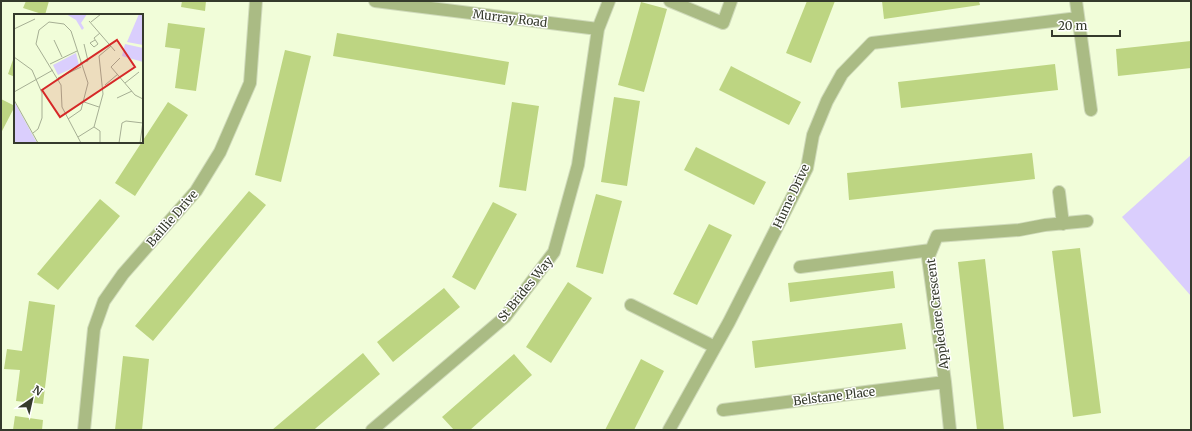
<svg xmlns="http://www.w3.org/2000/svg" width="1192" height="431" viewBox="0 0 1192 431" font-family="Merriweather,serif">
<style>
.green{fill:#dacefd}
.building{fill:#bdd582}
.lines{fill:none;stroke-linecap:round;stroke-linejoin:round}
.minor-casing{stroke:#cfdaba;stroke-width:14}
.minor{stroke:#aabb84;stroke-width:12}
.labels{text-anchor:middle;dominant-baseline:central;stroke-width:3;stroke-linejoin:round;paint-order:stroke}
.street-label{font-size:12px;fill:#353a2c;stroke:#fff}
.inset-road{fill:none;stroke:#a6af94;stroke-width:1}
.view{fill:#d62828;fill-opacity:0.15;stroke:#d62828;stroke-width:2}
.inset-edge{fill:none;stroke:#353a2c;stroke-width:2}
</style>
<rect width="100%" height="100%" fill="#f1fdd9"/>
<path class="green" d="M 1191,155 L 1191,296 L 1122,217 Z"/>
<path class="building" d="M 26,1 L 49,1 L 45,15 L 23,8 Z
M 182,1 L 206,1 L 205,11 L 181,7 Z
M 807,1 L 835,1 L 811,63 L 786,53 Z
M 882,1 L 979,1 L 980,5 L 884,19 Z
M 641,2 L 667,9 L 644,92 L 618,85 Z
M 168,23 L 205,28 L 196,91 L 175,88 L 180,49 L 165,47 Z
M 337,33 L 509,62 L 505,85 L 333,56 Z
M 1191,41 L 1191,68 L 1118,76 L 1116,49 Z
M 285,50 L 311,56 L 281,182 L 255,175 Z
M 15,54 L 15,77 L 8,74 Z
M 1055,64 L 1058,90 L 901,108 L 898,82 Z
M 731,66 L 801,102 L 789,125 L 719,90 Z
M 614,97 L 640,101 L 627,186 L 601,182 Z
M 1,99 L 15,106 L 1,133 Z
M 168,102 L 188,115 L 135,196 L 115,183 Z
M 512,102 L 539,106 L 526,191 L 499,187 Z
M 696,147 L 766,182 L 754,205 L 684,170 Z
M 1032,153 L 1035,179 L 849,200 L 847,173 Z
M 249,191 L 266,205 L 153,341 L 135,326 Z
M 596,194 L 622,201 L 603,274 L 576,267 Z
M 100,199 L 120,216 L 58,290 L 37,274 Z
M 493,202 L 517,214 L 475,290 L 452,277 Z
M 709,224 L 732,235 L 697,305 L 673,294 Z
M 1080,248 L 1101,413 L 1073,417 L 1052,251 Z
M 985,259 L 990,302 L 1004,430 L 977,430 L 970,369 L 958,262 Z
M 893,271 L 895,288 L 790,302 L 788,283 Z
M 568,282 L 592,298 L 551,363 L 526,347 Z
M 444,288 L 460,307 L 393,362 L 377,342 Z
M 29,301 L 55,305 L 43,404 L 16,401 L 20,370 L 4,369 L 7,349 L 22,351 Z
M 902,323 L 906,349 L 755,368 L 752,341 Z
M 363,353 L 380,374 L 316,428 L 314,430 L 272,430 Z
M 514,354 L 532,375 L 470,430 L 454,430 L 442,417 Z
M 123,356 L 149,359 L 142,430 L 115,430 Z
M 641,359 L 664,371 L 637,424 L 634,430 L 605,430 Z
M 15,416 L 43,420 L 42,430 L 13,430 Z"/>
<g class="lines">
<g class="minor-casing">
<path id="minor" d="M 375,1 L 598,29
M 670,1 L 723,23 L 731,1
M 1076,1 L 1091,110
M 1059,192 L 1063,224
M 800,267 L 931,250
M 631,305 L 715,347
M 723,410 L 945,382
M 84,430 L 94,329 L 104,301 L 123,274 L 196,191 L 220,152 L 250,83 L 256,1
M 372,430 L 505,317 L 554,252 L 578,165 L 598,29 L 609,1
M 669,430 L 729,322 L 807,168 L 813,135 L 827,101 L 842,74 L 872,43 L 1078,18
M 950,430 L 945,382 L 928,258 L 937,236 L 1019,230 L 1045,225 L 1087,221"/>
</g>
<use href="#minor" class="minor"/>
</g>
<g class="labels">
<g class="street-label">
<text transform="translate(510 18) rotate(7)">Murray Road</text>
<text transform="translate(791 196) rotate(-65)">Hume Drive</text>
<text transform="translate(172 218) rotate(-49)">Baillie Drive</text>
<text transform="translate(525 289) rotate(-51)">St Brides Way</text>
<text transform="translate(937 314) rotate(-97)">Appledore Crescent</text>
<text transform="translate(834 396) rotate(-7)">Belstane Place</text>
</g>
</g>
<g transform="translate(14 14)">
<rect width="129" height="129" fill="#f1fdd9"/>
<path d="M 52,0 L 73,0 L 67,9 L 70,14 L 68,16 L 62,6 ZM 125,0 L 129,0 L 129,31 L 113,28 ZM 111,30 L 129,34 L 129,48 L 108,42 ZM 62,39 L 65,51 L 44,61 L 39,51 ZM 0,87 L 23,129 L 0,129 Z" fill="#dacefd"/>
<path class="inset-road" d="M 75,7 L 101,37M 77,8 L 87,0M 0,15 L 21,5M 40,26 L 48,43M 81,26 L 76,29 L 80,33 L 84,30 L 80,24 L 86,19M 0,43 L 18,56 L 28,79 L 28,104 L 24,115 L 19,119M 106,44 L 97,53 L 121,81 L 129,85M 66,49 L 74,47 L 70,30M 36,50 L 63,37M 44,64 L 67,53M 111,69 L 125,58M 91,71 L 104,60M 0,78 L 39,56M 103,84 L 118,77M 0,86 L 24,129M 70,88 L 85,93M 54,105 L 67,96 L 74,69 L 57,17 L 50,10 L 35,8 L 25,16 L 22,30 L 47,71 L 48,93 L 67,129M 80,113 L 86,117 L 86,129M 64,123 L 80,113 L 89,80 L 85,42 L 97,32M 105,129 L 108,109 L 112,107 L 129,109M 126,129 L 129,107"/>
<path class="view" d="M 103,26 L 121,53 L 46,103 L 28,76 Z"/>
<rect width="129" height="129" class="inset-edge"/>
</g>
<rect width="1192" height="431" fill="none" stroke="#353a2c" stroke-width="4"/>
<g transform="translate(32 399) rotate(34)" stroke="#ffffff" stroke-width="3" paint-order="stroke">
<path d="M0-3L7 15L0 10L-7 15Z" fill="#353a2c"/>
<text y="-6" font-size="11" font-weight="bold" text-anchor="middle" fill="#353a2c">N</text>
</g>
<path d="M1052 30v6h68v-6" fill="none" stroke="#353a2c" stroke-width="2"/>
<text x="1058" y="30" font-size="12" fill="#353a2c" stroke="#ffffff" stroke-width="3" paint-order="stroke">20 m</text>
</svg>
